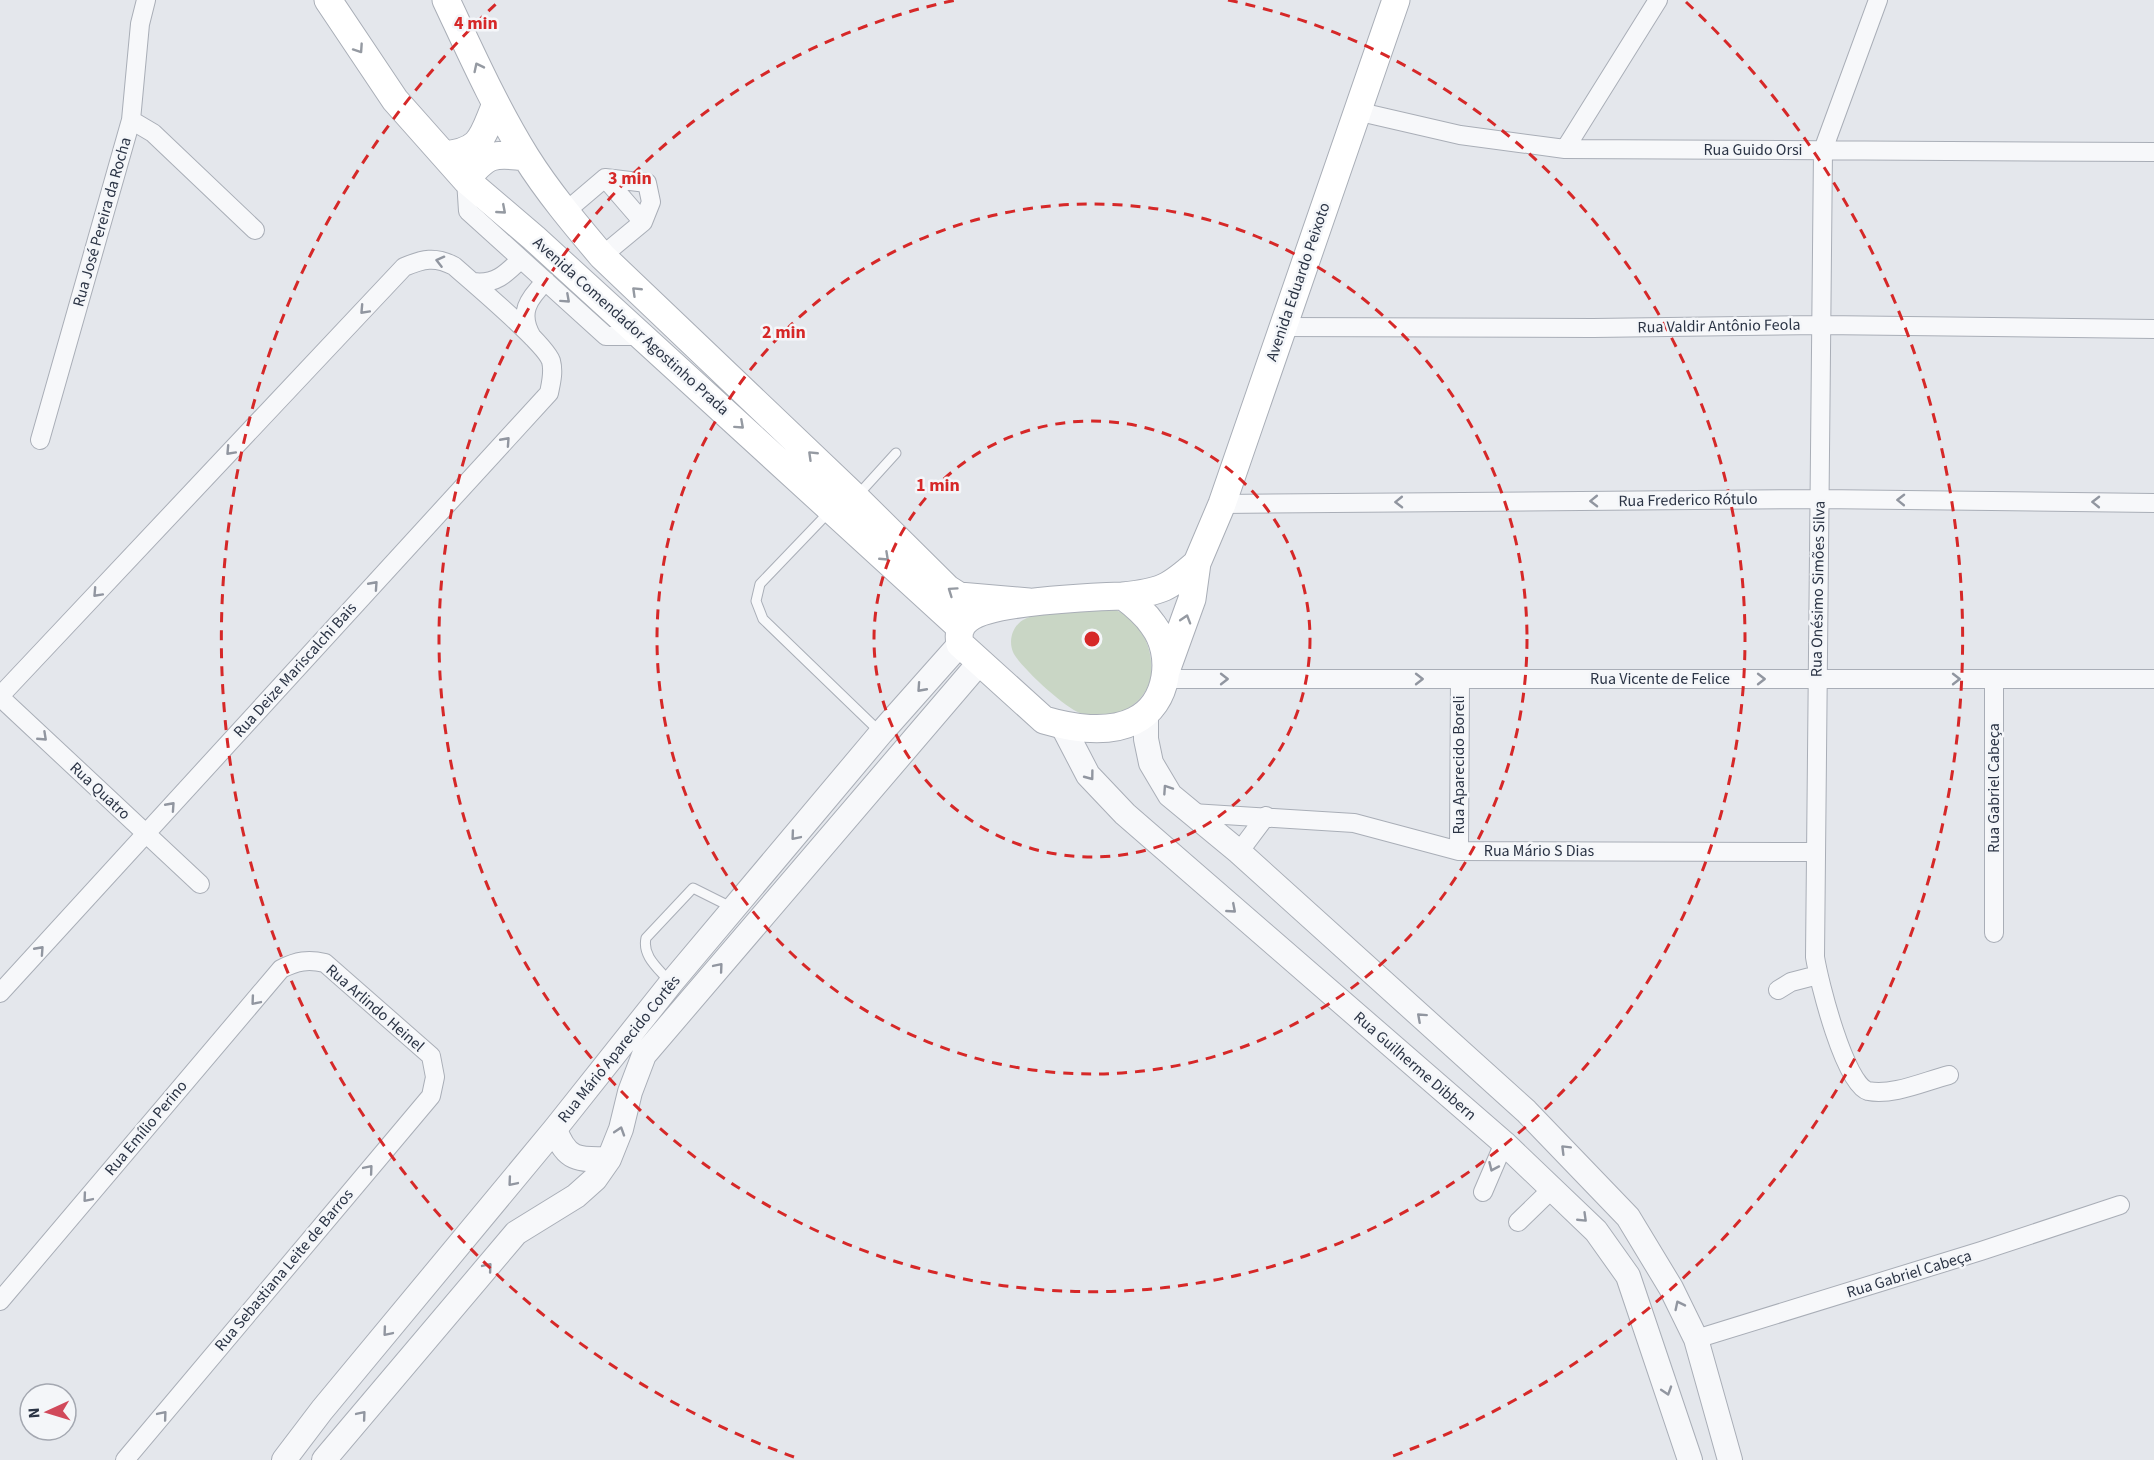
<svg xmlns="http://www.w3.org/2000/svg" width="2154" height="1460" viewBox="0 0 2154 1460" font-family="'Source Sans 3',sans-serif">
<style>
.green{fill:#c9d6c5}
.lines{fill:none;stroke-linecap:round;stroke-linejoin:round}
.service-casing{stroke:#a9aeb7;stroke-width:11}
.minor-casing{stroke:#a9aeb7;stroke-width:20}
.tertiary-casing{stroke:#a9aeb7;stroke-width:26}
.secondary-casing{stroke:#a9aeb7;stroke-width:29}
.service{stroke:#f7f8fa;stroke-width:9}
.minor{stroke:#f7f8fa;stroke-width:18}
.tertiary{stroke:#f7f8fa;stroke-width:24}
.secondary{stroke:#fff;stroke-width:27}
.oneway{stroke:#959aa2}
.oneway2{stroke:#9196a0}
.ring{fill:none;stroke:#d62828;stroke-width:3;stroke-dasharray:10 8}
.labels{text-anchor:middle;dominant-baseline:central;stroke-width:5;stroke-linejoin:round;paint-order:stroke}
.street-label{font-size:16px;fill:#2b3445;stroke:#f4f6f9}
.centre{fill:#d62828;stroke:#f4f6f9;stroke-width:3}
.ring-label{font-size:18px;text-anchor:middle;font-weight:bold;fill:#d62828;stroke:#f4f6f9;stroke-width:5;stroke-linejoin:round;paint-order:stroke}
</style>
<rect width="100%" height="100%" fill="#e4e7ec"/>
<path class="green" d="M 1100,609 C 1105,609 1113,608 1118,611 C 1143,621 1156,655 1150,680 C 1142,710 1107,722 1080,713 C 1065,708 1019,666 1013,652 C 1008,640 1013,626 1023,620 C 1044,608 1077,611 1100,609 Z"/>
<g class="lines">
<g class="service-casing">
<path id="service" d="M 857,496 L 896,453
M 829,512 L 760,584 L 756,601 L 763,619 L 879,731
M 669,981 C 658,968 642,956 646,938 L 693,888 L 733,908"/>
</g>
<g class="minor-casing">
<path id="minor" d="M 1878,0 L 1823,150 L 1815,957 C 1819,982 1845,1085 1868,1091 C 1893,1096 1925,1081 1949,1075
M 1356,111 L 1460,135 L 1565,149 L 2154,152
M 131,120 L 153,133 L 255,230
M 1565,149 L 1658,0
M 605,178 L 643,222
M 466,180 L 468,211 L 606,336 L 641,336
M 565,212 L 605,178 L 647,183 L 651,202 L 643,222 L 602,256
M 473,282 C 495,285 506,274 521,259
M 1283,327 L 1593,328 L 1822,325 L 2154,329
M 532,337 C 518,313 528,299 546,281
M 40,440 L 131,120 L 140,24 L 146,0
M 1222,504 L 1820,499 L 2154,503
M 1165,679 L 2154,679
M 0,696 L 404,267 C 423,259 435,256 454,266 C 472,282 545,343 551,361 C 554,372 551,383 549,393 L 0,993
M 0,697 L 200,884
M 1192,813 L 1354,823 L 1459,851 L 1815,852
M 1459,851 L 1460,679
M 1239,852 L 1266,816
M 1994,933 L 1994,679
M 1778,990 L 1791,982 L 1818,975
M 1483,1192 L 1504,1143
M 1518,1222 L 1553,1188
M 0,1301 L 281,969 C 297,961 308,959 325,963 L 431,1056 L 435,1077 L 431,1096 L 125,1460
M 1696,1339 L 1981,1251 L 2120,1205"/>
</g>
<g class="tertiary-casing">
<path id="tertiary" d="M 1146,714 L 1146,739 L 1151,763 L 1170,795 L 1239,852 L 1526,1111 L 1628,1217 L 1671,1288 L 1696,1339 L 1730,1460
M 1062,725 L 1088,775 L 1125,814 L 1504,1143 L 1596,1231 L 1628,1276 L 1690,1460
M 555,1129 C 566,1161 579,1160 609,1159
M 284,1460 L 322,1410 L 555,1129 L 671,983 L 881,733 L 960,644
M 324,1460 L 516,1233 L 576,1196 L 595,1179 L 609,1159 L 621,1129 L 630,1092 L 644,1055 L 980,662"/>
</g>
<g class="secondary-casing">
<path id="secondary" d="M 328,0 L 395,100 L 466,180 L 534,238 L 961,628
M 446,0 C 471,53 495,107 526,157 C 548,192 575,224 602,256 L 855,497 L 948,589 L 959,596 L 1029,602
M 444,155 C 483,151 482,136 496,104
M 466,180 C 487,153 494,153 526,157
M 1123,596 C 1135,605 1145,613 1153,625 C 1175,654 1169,704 1134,721 C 1108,734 1071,728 1044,720 L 960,644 C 958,634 959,626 968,619 C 991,601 1092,597 1123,596 Z
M 1123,596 C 1161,592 1169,588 1197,563
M 1166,671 L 1192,599 L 1197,563 L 1222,504 L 1396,0"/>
</g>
<use href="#service" class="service"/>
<use href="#minor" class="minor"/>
<use href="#tertiary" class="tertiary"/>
<use href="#secondary" class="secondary"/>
</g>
<defs><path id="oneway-chevron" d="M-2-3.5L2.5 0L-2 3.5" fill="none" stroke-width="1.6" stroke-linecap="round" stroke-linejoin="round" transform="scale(1.5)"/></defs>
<g class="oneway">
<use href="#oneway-chevron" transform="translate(359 49) rotate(56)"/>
<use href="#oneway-chevron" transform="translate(478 67) rotate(-116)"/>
<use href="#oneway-chevron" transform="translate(502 210) rotate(41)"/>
<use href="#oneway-chevron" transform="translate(636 291) rotate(-136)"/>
<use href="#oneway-chevron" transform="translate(740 425) rotate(42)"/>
<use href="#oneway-chevron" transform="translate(812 455) rotate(-136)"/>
<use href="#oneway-chevron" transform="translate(885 557) rotate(43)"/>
<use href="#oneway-chevron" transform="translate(952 591) rotate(-145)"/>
<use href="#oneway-chevron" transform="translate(1186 619) rotate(-73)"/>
</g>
<g class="oneway2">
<use href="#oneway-chevron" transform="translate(440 261) rotate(-166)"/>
<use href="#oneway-chevron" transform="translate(566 299) rotate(42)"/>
<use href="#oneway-chevron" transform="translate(364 310) rotate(133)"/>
<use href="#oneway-chevron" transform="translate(506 441) rotate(-48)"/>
<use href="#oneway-chevron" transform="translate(230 451) rotate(133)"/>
<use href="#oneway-chevron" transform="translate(1901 500) rotate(-179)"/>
<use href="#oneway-chevron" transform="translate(1594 501) rotate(179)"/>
<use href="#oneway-chevron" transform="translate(1399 502) rotate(179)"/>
<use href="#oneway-chevron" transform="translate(2096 502) rotate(-179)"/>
<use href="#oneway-chevron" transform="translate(374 585) rotate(-48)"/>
<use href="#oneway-chevron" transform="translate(97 593) rotate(133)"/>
<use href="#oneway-chevron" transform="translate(1224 679)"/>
<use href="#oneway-chevron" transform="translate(1419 679)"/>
<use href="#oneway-chevron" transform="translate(1761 679)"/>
<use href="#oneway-chevron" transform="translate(1956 679)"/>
<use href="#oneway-chevron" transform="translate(921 688) rotate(132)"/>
<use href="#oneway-chevron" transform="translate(43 737) rotate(43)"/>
<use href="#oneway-chevron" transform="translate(1090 776) rotate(53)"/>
<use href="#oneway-chevron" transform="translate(1167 789) rotate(-124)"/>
<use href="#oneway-chevron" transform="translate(171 806) rotate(-48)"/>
<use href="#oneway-chevron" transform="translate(795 836) rotate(130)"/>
<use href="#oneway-chevron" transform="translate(1232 909) rotate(41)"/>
<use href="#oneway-chevron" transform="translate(40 950) rotate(-48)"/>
<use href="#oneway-chevron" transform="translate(719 967) rotate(-50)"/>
<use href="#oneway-chevron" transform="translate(255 1001) rotate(130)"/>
<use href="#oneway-chevron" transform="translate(1421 1017) rotate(-138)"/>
<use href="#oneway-chevron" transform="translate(620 1131) rotate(-72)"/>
<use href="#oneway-chevron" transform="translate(1565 1149) rotate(-135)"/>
<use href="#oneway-chevron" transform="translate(1493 1167) rotate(114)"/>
<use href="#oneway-chevron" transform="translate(369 1169) rotate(-50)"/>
<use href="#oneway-chevron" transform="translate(512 1182) rotate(130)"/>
<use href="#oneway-chevron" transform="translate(87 1198) rotate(130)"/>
<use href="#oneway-chevron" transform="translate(1583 1218) rotate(44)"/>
<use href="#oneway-chevron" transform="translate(488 1267) rotate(-50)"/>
<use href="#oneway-chevron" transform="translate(1679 1305) rotate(-116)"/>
<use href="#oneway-chevron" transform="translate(387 1332) rotate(130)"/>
<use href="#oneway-chevron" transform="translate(1667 1391) rotate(72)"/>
<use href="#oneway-chevron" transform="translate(163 1415) rotate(-50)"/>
<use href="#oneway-chevron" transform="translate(362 1415) rotate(-50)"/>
</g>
<g class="ring">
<circle cx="1092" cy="639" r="218"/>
<circle cx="1092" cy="639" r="435"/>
<path d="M1228 0A653 653 0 1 1 956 0"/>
<path d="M794 1457A871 871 0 0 1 498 2M1686 2A871 871 0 0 1 1390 1457"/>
</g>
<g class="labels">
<g class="street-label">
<text x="1753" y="150">Rua Guido Orsi</text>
<text transform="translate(102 222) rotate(-74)">Rua José Pereira da Rocha</text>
<text transform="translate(1298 282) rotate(-71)">Avenida Eduardo Peixoto</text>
<text transform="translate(631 326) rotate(42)">Avenida Comendador Agostinho Prada</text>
<text transform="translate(1719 326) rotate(-1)">Rua Valdir Antônio Feola</text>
<text transform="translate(1688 500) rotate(-1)">Rua Frederico Rótulo</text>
<text transform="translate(1818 589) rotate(-89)">Rua Onésimo Simões Silva</text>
<text transform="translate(295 670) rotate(-48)">Rua Deize Mariscalchi Bais</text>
<text x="1660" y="679">Rua Vicente de Felice</text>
<text transform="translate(1459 765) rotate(-90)">Rua Aparecido Boreli</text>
<text transform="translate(1994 788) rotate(-90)">Rua Gabriel Cabeça</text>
<text transform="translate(100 791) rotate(43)">Rua Quatro</text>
<text x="1539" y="851">Rua Mário S Dias</text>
<text transform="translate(375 1008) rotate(41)">Rua Arlindo Heinel</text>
<text transform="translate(619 1049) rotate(-51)">Rua Mário Aparecido Cortês</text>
<text transform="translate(1415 1066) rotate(41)">Rua Guilherme Dibbern</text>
<text transform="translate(146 1128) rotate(-50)">Rua Emílio Perino</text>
<text transform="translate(284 1270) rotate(-50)">Rua Sebastiana Leite de Barros</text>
<text transform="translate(1909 1274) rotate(-17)">Rua Gabriel Cabeça</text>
</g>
</g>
<circle cx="1092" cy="639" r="9" class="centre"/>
<g class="ring-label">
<text x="476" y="29">4 min</text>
<text x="630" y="184">3 min</text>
<text x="784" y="338">2 min</text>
<text x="938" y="491">1 min</text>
</g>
<g transform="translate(48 1412) rotate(266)"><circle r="28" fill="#f4f6f9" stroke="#a4a8b1" stroke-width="1.5"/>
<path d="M0-4.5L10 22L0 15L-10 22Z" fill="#d1495b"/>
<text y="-9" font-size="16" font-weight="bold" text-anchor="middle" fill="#2b3445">N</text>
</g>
</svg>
